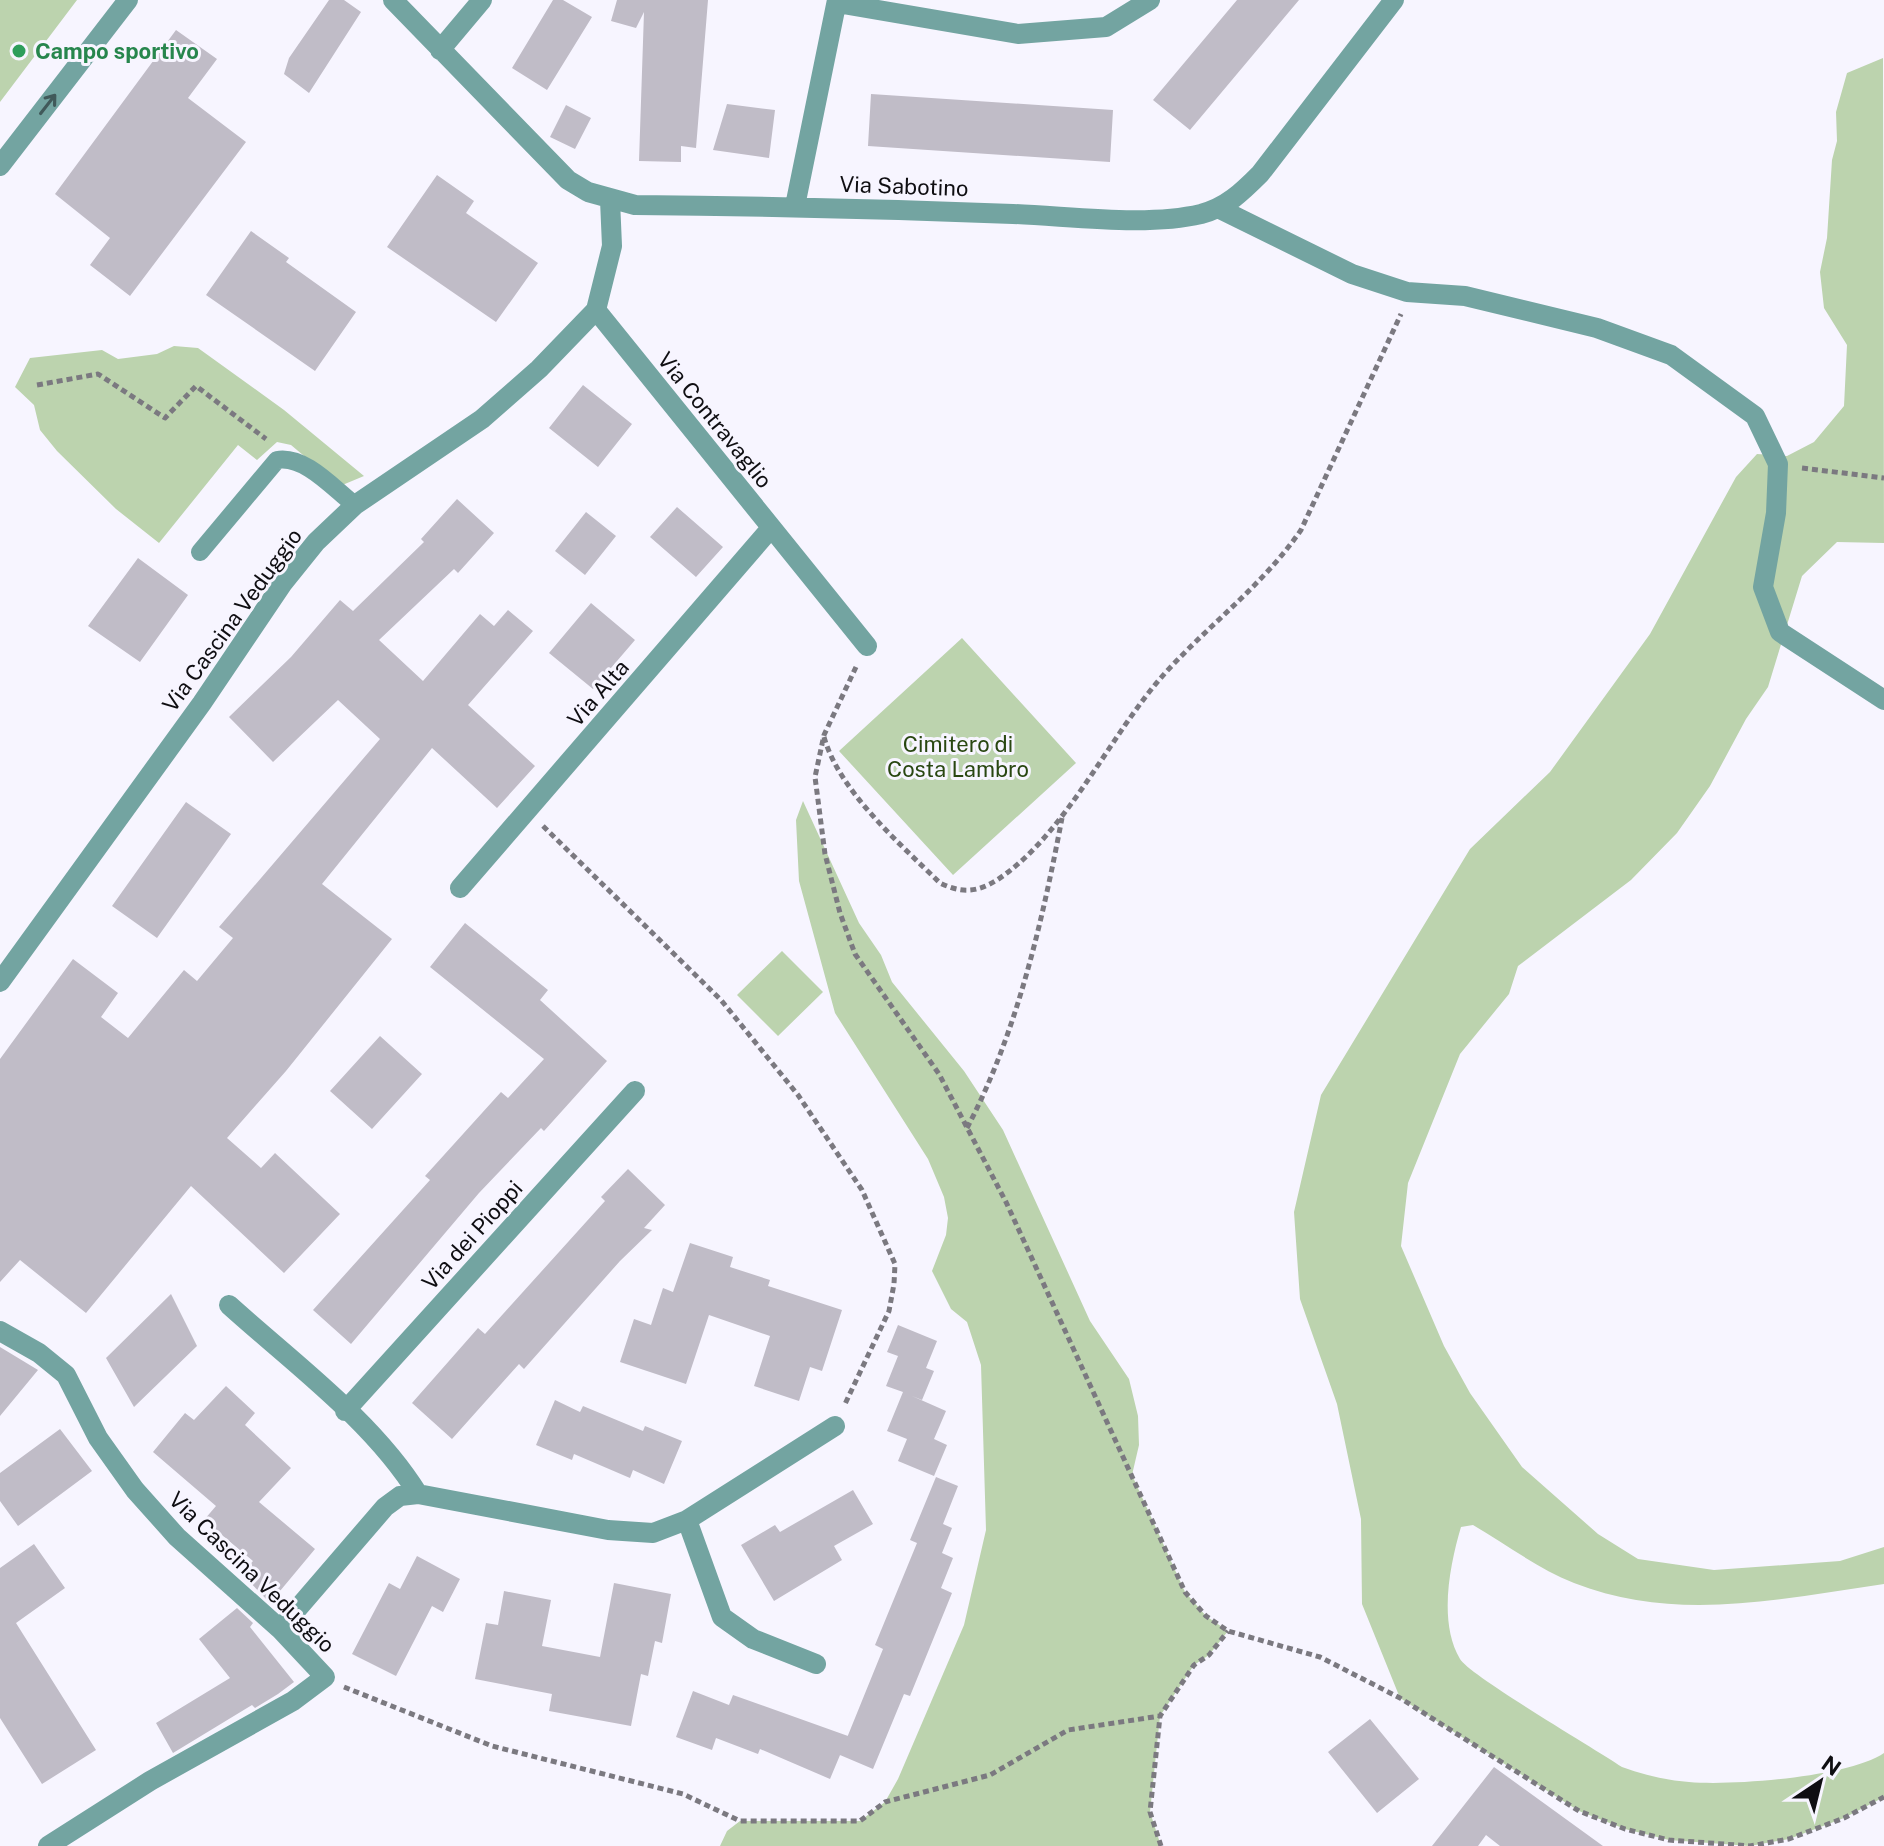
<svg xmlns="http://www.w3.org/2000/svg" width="1884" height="1846" viewBox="0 0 1884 1846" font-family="'Public Sans',sans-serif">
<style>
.green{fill:#bcd3ae}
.building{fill:#c0bcc7}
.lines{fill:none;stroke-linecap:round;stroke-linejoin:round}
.path{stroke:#7b7980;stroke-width:5;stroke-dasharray:6 4;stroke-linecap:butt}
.service{stroke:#73a4a1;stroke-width:18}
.minor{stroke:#73a4a1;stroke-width:20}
.tertiary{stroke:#73a4a1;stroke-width:20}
.oneway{stroke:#41595a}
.leisure-dot{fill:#2e9e5b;stroke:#f7f5ff;stroke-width:3}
.labels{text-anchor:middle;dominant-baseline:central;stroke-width:6;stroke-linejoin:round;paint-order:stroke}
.leisure-label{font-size:22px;font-weight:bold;fill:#27864d;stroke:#f7f5ff;text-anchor:start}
.street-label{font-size:22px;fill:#0f0e12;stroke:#f7f5ff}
.park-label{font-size:22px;fill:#294711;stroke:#f7f5ff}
</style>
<rect width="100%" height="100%" fill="#f7f5ff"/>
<path class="green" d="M 0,0 L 77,0 L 0,102 Z
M 1883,58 L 1884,543 L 1837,542 L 1802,576 L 1768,687 L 1746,719 L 1710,786 L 1677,833 L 1631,880 L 1518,966 L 1509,994 L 1460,1054 L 1408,1183 L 1401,1246 L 1444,1346 L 1470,1393 L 1522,1467 L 1598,1534 L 1638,1559 L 1714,1570 L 1840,1561 L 1884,1547 L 1884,1584 C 1781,1599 1675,1623 1574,1583 C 1538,1569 1506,1544 1473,1525 L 1461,1527 C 1450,1564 1438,1622 1460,1659 C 1469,1675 1597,1750 1622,1767 C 1644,1775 1665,1780 1689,1782 C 1732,1786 1849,1777 1884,1753 L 1884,1797 L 1844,1818 L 1789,1839 L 1750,1846 L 1669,1840 L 1625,1829 L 1579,1811 L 1400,1698 L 1362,1604 L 1361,1519 L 1337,1404 L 1300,1299 L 1294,1212 L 1321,1095 L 1470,849 L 1550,772 L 1650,634 L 1736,477 L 1757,454 L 1787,456 L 1814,442 L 1844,406 L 1847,345 L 1824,308 L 1820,272 L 1827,238 L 1832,160 L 1837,141 L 1836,112 L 1847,73 Z
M 174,346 L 198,348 L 284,410 L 364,476 L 340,486 L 291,445 L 277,442 L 257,460 L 238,445 L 159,543 L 116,509 L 57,451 L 40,430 L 34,405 L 15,387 L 30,358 L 102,350 L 118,359 L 157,354 Z
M 962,638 L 1076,763 L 953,875 L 839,751 Z
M 803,801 L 859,923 L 881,955 L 892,982 L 964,1071 L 1003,1130 L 1090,1321 L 1129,1379 L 1138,1416 L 1139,1445 L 1132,1475 L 1185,1592 L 1206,1616 L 1228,1631 L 1209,1655 L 1194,1665 L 1160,1716 L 1150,1812 L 1161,1846 L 720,1846 L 727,1831 L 740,1821 L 860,1821 L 885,1802 L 898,1779 L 964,1625 L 986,1530 L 981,1365 L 967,1322 L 951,1309 L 932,1271 L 946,1235 L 948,1218 L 944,1197 L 928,1159 L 835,1013 L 799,881 L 796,820 Z
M 782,951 L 823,992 L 778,1036 L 737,995 Z"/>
<path class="building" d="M 329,0 L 344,0 L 361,12 L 309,93 L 284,74 L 289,58 Z
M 553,0 L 563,0 L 592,17 L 547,90 L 512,68 Z
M 617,0 L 708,0 L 696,148 L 681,146 L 681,162 L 639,161 L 644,12 L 636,28 L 611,21 Z
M 1237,0 L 1299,0 L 1190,130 L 1153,100 Z
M 176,30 L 217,59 L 188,98 L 246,142 L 130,296 L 90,265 L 110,238 L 55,194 Z
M 871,94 L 1113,110 L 1110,162 L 868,146 Z
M 727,104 L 775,110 L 769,158 L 713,150 Z
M 566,105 L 591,118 L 575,149 L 550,137 Z
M 437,175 L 474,201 L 466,213 L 538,263 L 496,322 L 387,247 Z
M 251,231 L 289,258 L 286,262 L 356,312 L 315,371 L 206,295 Z
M 583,385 L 632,424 L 598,467 L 549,428 Z
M 457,499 L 494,533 L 458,573 L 454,569 L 379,640 L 423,681 L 480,614 L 494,626 L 508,610 L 533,631 L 468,705 L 535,766 L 497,808 L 432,748 L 322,884 L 392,939 L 286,1071 L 227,1138 L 261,1168 L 275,1153 L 340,1214 L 284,1273 L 191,1186 L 86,1313 L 20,1260 L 0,1282 L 0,1059 L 73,959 L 118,993 L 101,1017 L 128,1038 L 184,970 L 197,981 L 233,938 L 219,927 L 380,739 L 338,700 L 273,762 L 229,717 L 291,657 L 340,600 L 353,611 L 424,542 L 421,539 Z
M 677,507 L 723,547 L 696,577 L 650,537 Z
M 586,512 L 616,536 L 585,575 L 555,551 Z
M 138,558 L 188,595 L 140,662 L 88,626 Z
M 591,603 L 635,640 L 593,689 L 549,653 Z
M 186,802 L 231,834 L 157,938 L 112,906 Z
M 465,923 L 548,990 L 540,1000 L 607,1061 L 544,1131 L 541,1128 L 479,1193 L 351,1344 L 313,1310 L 430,1180 L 425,1176 L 501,1092 L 508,1098 L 544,1059 L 430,967 Z
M 380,1036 L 422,1074 L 372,1129 L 330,1091 Z
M 628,1169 L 665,1205 L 644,1228 L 652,1230 L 620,1261 L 524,1369 L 519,1364 L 452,1439 L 412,1403 L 478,1328 L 485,1334 L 605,1201 L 601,1197 Z
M 690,1243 L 733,1257 L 730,1267 L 770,1280 L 768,1286 L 842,1310 L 822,1371 L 810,1367 L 799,1401 L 754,1386 L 770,1336 L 709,1315 L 686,1384 L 620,1362 L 634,1319 L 651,1325 L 663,1288 L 673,1292 Z
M 171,1294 L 197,1346 L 134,1407 L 106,1358 Z
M 898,1325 L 937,1341 L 926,1368 L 934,1371 L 922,1400 L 912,1396 L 946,1411 L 934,1439 L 947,1445 L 934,1476 L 898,1461 L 907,1439 L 887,1431 L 903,1392 L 886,1386 L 898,1356 L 887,1352 Z
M 0,1347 L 38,1370 L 0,1416 Z
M 226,1386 L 255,1413 L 245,1425 L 291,1468 L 259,1502 L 315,1549 L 270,1603 L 242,1574 L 253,1561 L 204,1520 L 216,1506 L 153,1452 L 185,1413 L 194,1420 Z
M 555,1400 L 580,1412 L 583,1406 L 643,1431 L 645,1426 L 682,1441 L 664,1484 L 633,1470 L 630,1478 L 574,1454 L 572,1460 L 536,1445 Z
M 60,1429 L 92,1471 L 18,1526 L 0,1501 L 0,1473 Z
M 936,1477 L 958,1486 L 943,1524 L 952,1528 L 942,1553 L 953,1558 L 941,1588 L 952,1593 L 910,1696 L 904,1694 L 873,1769 L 840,1755 L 883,1649 L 875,1645 L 917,1543 L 910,1540 Z
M 853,1490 L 873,1524 L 834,1546 L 842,1560 L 774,1601 L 741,1545 L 775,1525 L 780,1532 Z
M 34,1544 L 65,1588 L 16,1623 L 96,1750 L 42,1784 L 0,1718 L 0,1568 Z
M 417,1556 L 460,1579 L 443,1612 L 432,1606 L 396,1676 L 352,1654 L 389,1583 L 400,1589 Z
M 614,1583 L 671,1594 L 662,1643 L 655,1641 L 648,1676 L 641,1674 L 631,1726 L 549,1711 L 552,1694 L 475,1679 L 486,1623 L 498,1625 L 504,1591 L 551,1600 L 542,1646 L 600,1657 Z
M 237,1608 L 253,1623 L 250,1627 L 294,1682 L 278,1694 L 255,1708 L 252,1705 L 173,1753 L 156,1723 L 230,1678 L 199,1639 Z
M 693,1691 L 729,1705 L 733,1695 L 848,1736 L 830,1779 L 760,1749 L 758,1754 L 716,1738 L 712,1750 L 676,1737 Z
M 1370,1719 L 1419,1779 L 1377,1813 L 1328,1752 Z
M 1494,1767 L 1603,1846 L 1500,1846 L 1486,1835 L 1478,1846 L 1432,1846 Z"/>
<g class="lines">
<path class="path" d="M 37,385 L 98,374 L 165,418 L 196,386 L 266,439
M 1802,468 L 1884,478
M 856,667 L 824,735 L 815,777 L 825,854 L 840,913 L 855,954 L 939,1074 L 1006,1202 L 1185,1592 L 1206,1616 L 1228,1631 L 1320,1657 L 1400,1698 L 1579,1811 L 1625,1829 L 1669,1840 L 1750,1846 L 1789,1839 L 1844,1818 L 1884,1797
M 824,737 C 839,791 900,844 940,883 C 961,893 976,893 997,880 C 1067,834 1109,735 1166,672 C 1211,623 1263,585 1301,530 L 1401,314
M 543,826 L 721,1000 L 798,1095 L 862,1190 L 895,1264 L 894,1284 L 889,1311 L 845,1404
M 967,1128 C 1017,1033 1042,923 1062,818
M 344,1687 L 492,1746 L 683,1794 L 740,1821 L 860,1821 L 885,1802 L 990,1775 L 1068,1730 L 1160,1716
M 1161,1846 L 1150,1812 L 1160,1716 L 1194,1665 L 1209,1655 L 1228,1631"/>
<path class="service" d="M 200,552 L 277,460 C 305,455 334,489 355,505"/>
<path class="minor" d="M 393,0 L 568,180 L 588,192 L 635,205 C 761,206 887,209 1013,214 C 1070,216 1146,227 1201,214 C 1227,207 1242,192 1260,174 L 1394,0
M 837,3 L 1018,34 L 1106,27 L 1150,0
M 440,50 L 482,0
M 610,200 L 612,246 L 596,310 L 867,646
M 795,206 L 837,0
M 1220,209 L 1352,274 L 1407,292 L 1465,296 L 1597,328 L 1671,355 L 1755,416 L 1778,464 L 1776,513 L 1763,587 L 1780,632 L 1884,700
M 460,888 L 771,528
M 0,982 L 202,703 L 283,583 L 316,542 L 355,505 L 482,419 L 539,369 L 596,310
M 229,1305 C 292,1362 373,1421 418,1494 L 608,1530 L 653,1533 L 687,1520 L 835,1426
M 0,1331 L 39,1353 L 66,1375 L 98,1438 L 135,1490 L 177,1537 L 280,1629 L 325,1677 L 293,1701 L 150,1781 L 48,1846
M 345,1411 L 635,1091
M 687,1520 L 722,1617 L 753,1639 L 816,1664
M 280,1629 L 385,1507 L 400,1496 L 418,1494"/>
<path class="tertiary" d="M 0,166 L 128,0"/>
</g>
<defs><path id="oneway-shaft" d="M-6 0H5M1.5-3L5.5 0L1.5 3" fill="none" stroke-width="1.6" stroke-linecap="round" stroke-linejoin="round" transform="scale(2)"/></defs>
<use class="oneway" href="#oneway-shaft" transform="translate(48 104) rotate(-52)"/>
<circle class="leisure-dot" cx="19" cy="51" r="8"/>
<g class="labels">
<g class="leisure-label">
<text x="35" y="51">Campo sportivo</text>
</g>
<g class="street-label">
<text transform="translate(904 186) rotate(2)">Via Sabotino</text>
<text transform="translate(715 420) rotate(51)">Via Contravaglio</text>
<text transform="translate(232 620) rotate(-54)">Via Cascina Veduggio</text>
<text transform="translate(598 693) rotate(-49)">Via Alta</text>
<text transform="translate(472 1235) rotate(-48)">Via dei Pioppi</text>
<text transform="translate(252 1572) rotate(44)">Via Cascina Veduggio</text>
</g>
<g class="park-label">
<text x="958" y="744">Cimitero di<tspan x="958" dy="25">Costa Lambro</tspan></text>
</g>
</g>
<g transform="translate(1820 1782) rotate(35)" stroke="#f7f5ff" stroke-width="6" paint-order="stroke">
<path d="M0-6L14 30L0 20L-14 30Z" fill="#0f0e12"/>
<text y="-12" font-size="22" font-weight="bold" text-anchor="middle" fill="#0f0e12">N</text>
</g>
</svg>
